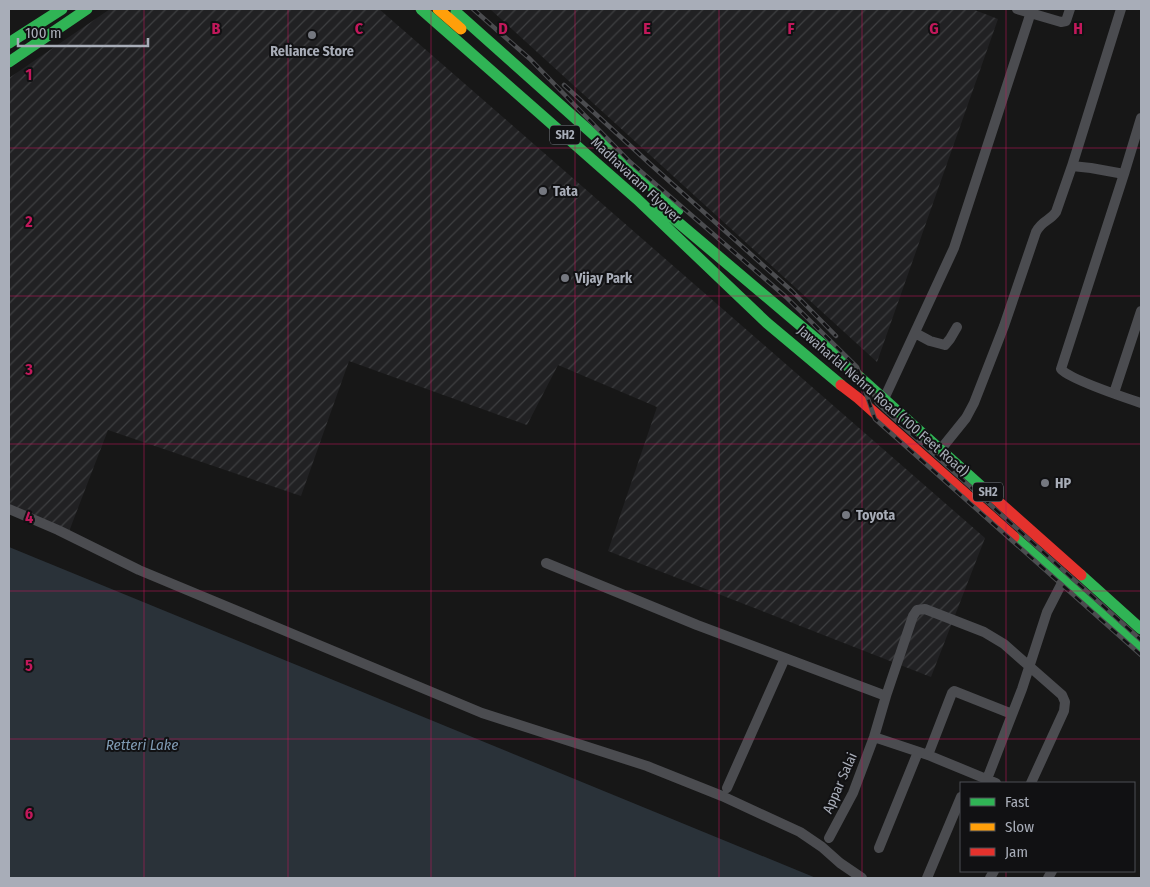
<svg xmlns="http://www.w3.org/2000/svg" width="1150" height="887" viewBox="0 0 1150 887" font-family="'Fira Sans Condensed',sans-serif">
<style>
.industrial{fill:url(#industrial-furrows)}
.water{fill:#2a3239}
.lines{fill:none;stroke-linecap:round;stroke-linejoin:round}
.street{stroke:#4b4c50;stroke-width:10}
.fast{stroke:#30b455;stroke-width:11}
.slow{stroke:#ff9f0a;stroke-width:11}
.jam{stroke:#e5322d;stroke-width:11}
.rail-casing{stroke:#4b4c4f;stroke-width:4.5}
.rail{stroke:#111113;stroke-width:2.5;stroke-dasharray:8;stroke-linecap:butt}
.grid{fill:none;stroke:#c2185b;stroke-width:1;stroke-opacity:0.55}
.poi-dot{fill:#757880;stroke:#111113;stroke-width:2}
.labels{text-anchor:middle;dominant-baseline:central;stroke-width:4;stroke-linejoin:round;paint-order:stroke}
.shield{fill:#111113;stroke:#7b7e86;stroke-width:1}
.shield-label{font-size:12px;font-weight:bold;fill:#a8adb8}
.poi-label{font-size:14px;font-weight:bold;fill:#a8adb8;stroke:#111113;text-anchor:start}
.street-label{font-size:14px;fill:#a8adb8;stroke:#111113}
.water-label{font-size:15px;font-style:italic;fill:#7f9bb3;stroke:#111113}
.grid-label{font-size:16px;text-anchor:middle;font-weight:bold;fill:#c2185b;stroke:#111113;stroke-width:4;stroke-linejoin:round;paint-order:stroke}
</style>
<defs>
<pattern id="industrial-furrows" width="10" height="10" patternUnits="userSpaceOnUse" patternTransform="scale(1.25)"><rect width="10" height="10" fill="#212123"/><path d="M-1 1l2-2M0 10L10 0M9 11l2-2" fill="none" stroke="#3e3f41"/></pattern>
</defs>
<rect width="100%" height="100%" fill="#171717"/>
<path class="industrial" d="M 110,9 L 379,9 L 985,538 L 931,677 L 608,551 L 657,407 L 558,365 L 527,425 L 349,361 L 301,496 L 108,430 L 68,534 L 9,510 L 9,78 Z
M 490,9 L 972,9 L 998,19 L 877,362 Z"/>
<path class="water" d="M 9,547 L 816,878 L 9,878 Z"/>
<g class="lines">
<path class="street" d="M 1017,9 L 1061,22 L 1066,21 L 1070,9
M 1072,166 L 1121,9
M 1124,174 L 1061,369 C 1069,379 1126,398 1141,403
M 915,333 L 930,341 L 945,345 L 950,339 L 957,327
M 1114,393 L 1141,311
M 884,399 L 954,248 L 1032,9
M 941,449 L 966,418 L 974,403 L 1004,326 L 1036,232 C 1042,220 1050,221 1056,212 L 1072,166 L 1091,168 L 1124,174 L 1141,118
M 9,509 L 58,530 L 139,570 L 482,713 L 647,766 L 722,796 L 800,832 L 822,847 L 840,863 L 862,878
M 546,563 L 697,625 L 886,696 L 874,737 L 853,793 L 829,838
M 886,696 L 913,616 L 917,610 L 925,609 L 984,632 L 1004,644 L 1062,695 L 1065,702 L 1064,711 L 1031,783
M 874,737 L 928,755 L 996,783
M 928,755 L 952,693 L 954,691 L 1012,714
M 987,779 L 1022,689 L 1047,612 L 1064,579
M 727,788 L 785,658
M 879,848 L 918,752
M 927,878 L 961,797
M 990,878 L 994,871
M 1048,878 L 1052,871"/>
<path class="fast" d="M 421,9 L 637,199 L 767,323 L 841,385
M 456,12 L 678,210
M 9,43 L 62,9
M 9,62 L 87,9
M 660,207 L 834,354 L 992,496
M 1014,537 L 1141,649
M 1081,575 L 1141,629"/>
<path class="slow" d="M 438,9 L 461,29"/>
<path class="jam" d="M 841,385 L 858,398 L 1014,537
M 992,496 L 1081,575"/>
<g class="rail-casing">
<path id="rail" d="M 473,9 L 530,59 L 630,162 L 786,297 L 857,367 L 875,419 L 1141,655
M 564,85 L 649,163 L 792,291 L 836,336
M 871,386 L 877,403 L 1141,640"/>
</g>
<use href="#rail" class="rail"/>
</g>
<path class="grid" d="M 144,9 L 144,878M 288,9 L 288,878M 431,9 L 431,878M 575,9 L 575,878M 719,9 L 719,878M 862,9 L 862,878M 1006,9 L 1006,783M 9,148 L 1141,148M 9,296 L 1141,296M 9,444 L 1141,444M 9,591 L 1141,591M 9,739 L 1141,739M 1006,871 L 1006,878"/>
<g class="poi-dot">
<circle cx="312" cy="35" r="5"/>
<circle cx="543" cy="191" r="5"/>
<circle cx="565" cy="278" r="5"/>
<circle cx="1045" cy="483" r="5"/>
<circle cx="846" cy="515" r="5"/>
</g>
<g class="labels">
<g class="shield">
<rect x="550" y="125.5" width="30" height="19" rx="4"/>
<rect x="973" y="482.5" width="30" height="19" rx="4"/>
</g>
<g class="shield-label">
<text x="565" y="135">SH2</text>
<text x="988" y="492">SH2</text>
</g>
<g class="poi-label">
<text x="312" y="51" text-anchor="middle">Reliance Store</text>
<text x="553" y="191">Tata</text>
<text x="575" y="278">Vijay Park</text>
<text x="1055" y="483">HP</text>
<text x="856" y="515">Toyota</text>
</g>
<g class="street-label">
<text transform="translate(636 180) rotate(43)">Madhavaram Flyover</text>
<text transform="translate(883 401) rotate(41)">Jawaharlal Nehru Road (100 Feet Road)</text>
<text transform="translate(840 783) rotate(-66)">Appar Salai</text>
</g>
<g class="water-label">
<text x="142" y="745">Retteri Lake</text>
</g>
</g>
<g class="grid-label">
<text x="216" y="34">B</text>
<text x="359" y="34">C</text>
<text x="503" y="34">D</text>
<text x="647" y="34">E</text>
<text x="791" y="34">F</text>
<text x="934" y="34">G</text>
<text x="1078" y="34">H</text>
<text x="29" y="80">1</text>
<text x="29" y="227">2</text>
<text x="29" y="375">3</text>
<text x="29" y="523">4</text>
<text x="29" y="671">5</text>
<text x="29" y="819">6</text>
</g>
<rect width="1150" height="887" fill="none" stroke="#a8adb8" stroke-width="20"/>
<rect x="960" y="782" width="175" height="90" fill="#111113" stroke="#4d4f55"/>
<rect x="970" y="798" width="25" height="8" fill="#30b455" stroke="#4d4f55"/>
<text x="1005" y="807" font-size="15" fill="#a8adb8">Fast</text>
<rect x="970" y="823" width="25" height="8" fill="#ff9f0a" stroke="#4d4f55"/>
<text x="1005" y="832" font-size="15" fill="#a8adb8">Slow</text>
<rect x="970" y="848" width="25" height="8" fill="#e5322d" stroke="#4d4f55"/>
<text x="1005" y="857" font-size="15" fill="#a8adb8">Jam</text>
<path d="M18 38v8h130v-8" fill="none" stroke="#a8adb8" stroke-width="2.5"/>
<text x="25" y="38" font-size="15" fill="#a8adb8" stroke="#111113" stroke-width="4" paint-order="stroke">100 m</text>
</svg>
